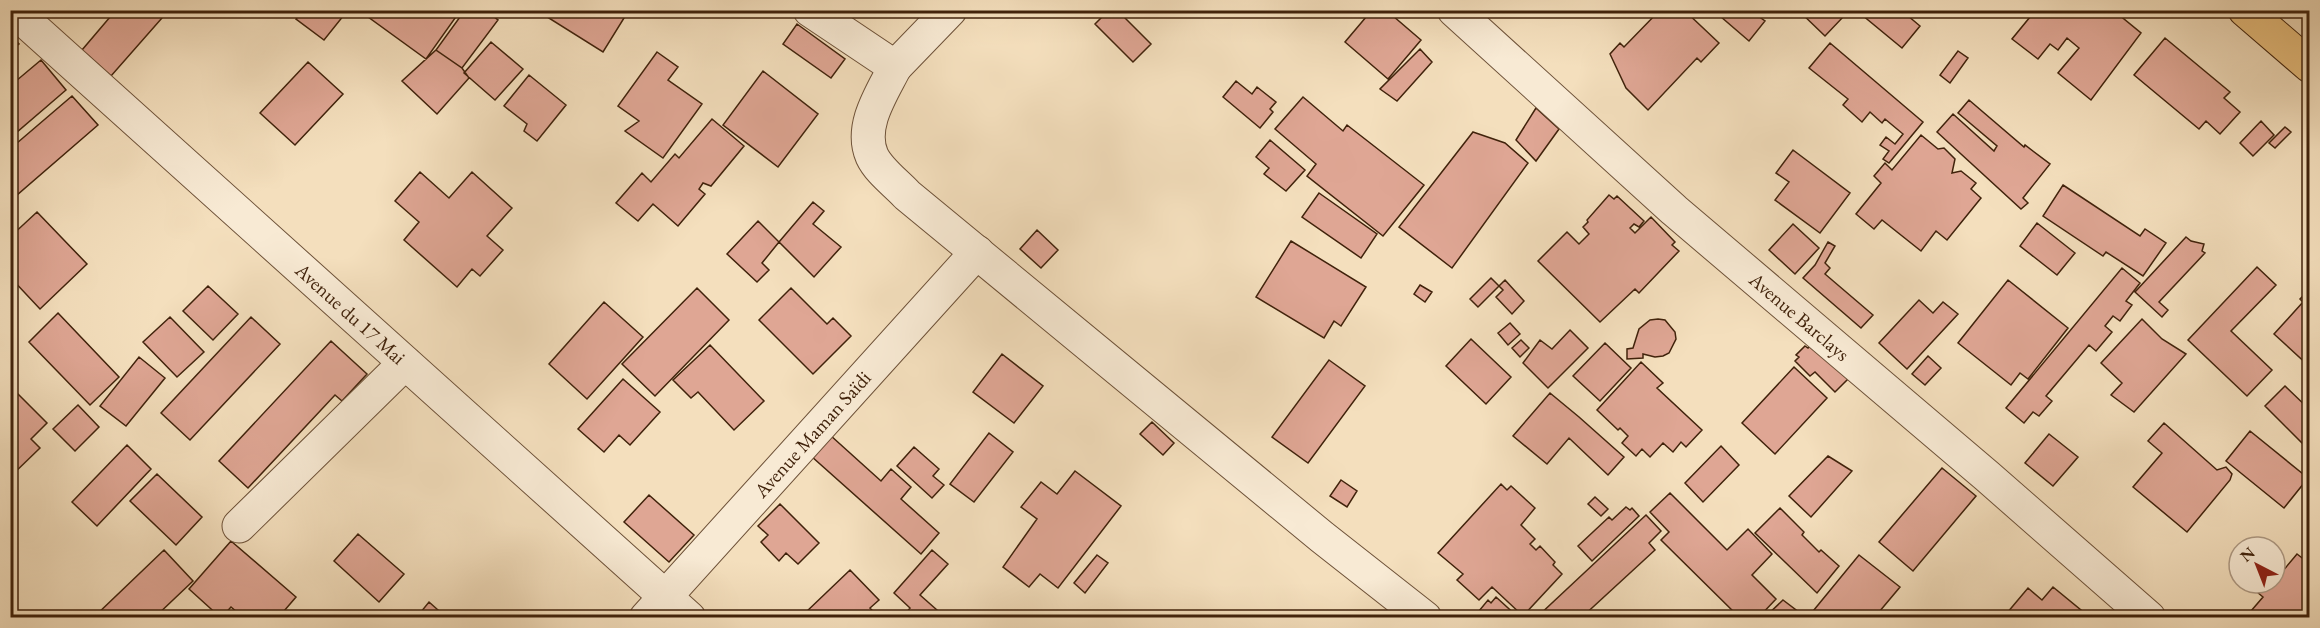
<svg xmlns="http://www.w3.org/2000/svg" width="2320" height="628" viewBox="0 0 2320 628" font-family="'EB Garamond',serif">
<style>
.building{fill:#dfa694;stroke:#40220b;stroke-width:1.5}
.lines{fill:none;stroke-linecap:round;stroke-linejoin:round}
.minor-casing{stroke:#6d5138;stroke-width:35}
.highway-casing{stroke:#40220b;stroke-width:35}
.minor{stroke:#f8ead4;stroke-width:33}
.highway{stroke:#eac07e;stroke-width:33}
.labels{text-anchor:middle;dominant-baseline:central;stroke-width:4.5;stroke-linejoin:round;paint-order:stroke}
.street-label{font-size:20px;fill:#40220b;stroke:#f8ead4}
</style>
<rect width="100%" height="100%" fill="#f4dfbd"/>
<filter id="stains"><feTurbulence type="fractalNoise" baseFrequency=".00333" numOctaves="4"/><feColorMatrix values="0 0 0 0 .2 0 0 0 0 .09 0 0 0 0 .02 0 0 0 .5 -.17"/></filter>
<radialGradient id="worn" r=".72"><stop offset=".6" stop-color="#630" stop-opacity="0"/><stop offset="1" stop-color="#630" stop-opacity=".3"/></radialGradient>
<path class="building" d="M 116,10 L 169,10 L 111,76 L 82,50 Z
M 303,10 L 348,10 L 324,40 L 296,19 Z
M 366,10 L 453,10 L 458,14 L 426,59 L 364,14 Z
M 465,10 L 485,10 L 498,20 L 462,68 L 436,50 Z
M 547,10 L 629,10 L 603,52 L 544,15 Z
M 1109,10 L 1117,10 L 1151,44 L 1133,62 L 1095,24 Z
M 1372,10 L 1386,10 L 1421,40 L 1388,79 L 1345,42 Z
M 1660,10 L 1684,10 L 1719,43 L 1701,62 L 1697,58 L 1648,110 L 1626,88 L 1610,54 L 1620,43 L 1624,47 Z
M 1713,10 L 1745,10 L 1748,13 L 1750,10 L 1778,10 L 1774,15 L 1770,11 L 1767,16 L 1762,12 L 1758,16 L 1765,21 L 1749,41 Z
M 1798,10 L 1844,10 L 1842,13 L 1844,16 L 1825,36 Z
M 1856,10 L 1901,10 L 1920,26 L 1902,48 Z
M 2022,10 L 2113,10 L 2141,33 L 2091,100 L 2058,73 L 2079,48 L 2067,38 L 2058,50 L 2050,44 L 2038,59 L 2012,39 L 2030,17 Z
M 797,24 L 845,59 L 831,78 L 783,44 Z
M 10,35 L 19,44 L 10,51 Z
M 2165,38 L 2230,92 L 2224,98 L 2240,112 L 2220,134 L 2206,121 L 2199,129 L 2134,75 Z
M 491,42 L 523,69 L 495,100 L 464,73 Z
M 1830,43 L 1923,122 L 1889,163 L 1883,159 L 1889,151 L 1880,145 L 1886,137 L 1895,144 L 1903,134 L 1885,119 L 1882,123 L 1870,112 L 1862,122 L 1843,105 L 1848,99 L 1809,68 Z
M 1420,49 L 1432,62 L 1397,101 L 1380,89 Z
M 436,50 L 462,68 L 469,78 L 437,114 L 402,81 Z
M 1958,51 L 1968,58 L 1950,83 L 1940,75 Z
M 657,52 L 678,67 L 668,80 L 702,104 L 663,158 L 625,131 L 639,121 L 618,106 Z
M 41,60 L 66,90 L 10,138 L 10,86 Z
M 308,62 L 343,94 L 295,145 L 260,113 Z
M 763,71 L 818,114 L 778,167 L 723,125 Z
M 529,75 L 566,105 L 537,141 L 524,131 L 527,124 L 504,106 Z
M 1236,81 L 1252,94 L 1257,87 L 1276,102 L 1270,109 L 1273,112 L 1260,128 L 1223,97 Z
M 72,96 L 98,125 L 10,201 L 10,149 Z
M 1303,97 L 1343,131 L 1347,125 L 1424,185 L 1383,236 L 1307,176 L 1316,164 L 1275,129 Z
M 1969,100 L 2024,147 L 2025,145 L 2050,164 L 2023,198 L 2028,203 L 2021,209 L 1937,132 L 1953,114 L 1994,151 L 1997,146 L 1958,113 Z
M 1536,108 L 1559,129 L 1536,161 L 1516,140 Z
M 712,119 L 744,146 L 711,186 L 703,183 L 699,189 L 705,194 L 678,226 L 653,204 L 638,221 L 616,203 L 642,173 L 651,182 L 675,154 L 679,158 Z
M 2261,121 L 2274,135 L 2253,156 L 2240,143 Z
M 2285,127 L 2291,132 L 2275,148 L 2269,143 Z
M 1473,132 L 1505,143 L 1528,163 L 1452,268 L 1399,227 Z
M 1921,135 L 1938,149 L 1944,148 L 1955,159 L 1952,173 L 1961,171 L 1976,183 L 1971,189 L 1981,198 L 1947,240 L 1936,231 L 1921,251 L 1882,220 L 1874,229 L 1856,214 L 1881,183 L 1874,176 L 1885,163 L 1892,170 Z
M 1270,140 L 1305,170 L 1286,191 L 1264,174 L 1269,168 L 1256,157 Z
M 1793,150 L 1850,193 L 1820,233 L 1775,200 L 1789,182 L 1776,173 Z
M 420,172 L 449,198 L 472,172 L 512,208 L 487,236 L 503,250 L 480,276 L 472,269 L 457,287 L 404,240 L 419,222 L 395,201 Z
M 2063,185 L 2140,236 L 2145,229 L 2166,243 L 2143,276 L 2106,252 L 2103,256 L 2043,216 Z
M 1319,193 L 1377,234 L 1361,258 L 1302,217 Z
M 1609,195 L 1614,199 L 1617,196 L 1644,221 L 1639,227 L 1634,224 L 1630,228 L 1635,233 L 1651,217 L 1675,242 L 1672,245 L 1679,251 L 1639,293 L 1635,289 L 1600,322 L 1538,261 L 1567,232 L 1579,244 L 1589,234 L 1583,227 L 1588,222 L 1587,220 Z
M 813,202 L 824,211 L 813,224 L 841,247 L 814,277 L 779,242 Z
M 37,212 L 87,264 L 40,309 L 10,277 L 10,237 Z
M 758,221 L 779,242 L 762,263 L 769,270 L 757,282 L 727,254 Z
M 2037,223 L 2075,253 L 2057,275 L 2020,246 Z
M 1793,224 L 1819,248 L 1795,274 L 1769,250 Z
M 1037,230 L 1058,250 L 1041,268 L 1020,249 Z
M 2186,237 L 2191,241 L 2204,244 L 2202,251 L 2205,253 L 2159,302 L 2168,310 L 2162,317 L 2135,292 Z
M 1291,241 L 1366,287 L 1341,326 L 1334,321 L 1324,338 L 1256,297 Z
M 1828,242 L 1835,246 L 1825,263 L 1830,268 L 1825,274 L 1873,315 L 1861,328 L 1803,278 L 1815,265 Z
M 2257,267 L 2276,285 L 2231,331 L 2272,370 L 2247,396 L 2188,340 Z
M 2122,268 L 2140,283 L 2126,301 L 2132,305 L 2120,321 L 2113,316 L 2105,326 L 2112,332 L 2096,351 L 2089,345 L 2046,396 L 2052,401 L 2039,416 L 2033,412 L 2024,423 L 2006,408 Z
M 1491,278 L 1499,286 L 1478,307 L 1470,299 Z
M 1505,280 L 1524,301 L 1512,314 L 1496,297 L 1503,290 L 1499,286 Z
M 2008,280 L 2068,328 L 2028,379 L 2020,373 L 2011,385 L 1958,343 Z
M 1420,285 L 1432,292 L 1425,302 L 1414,294 Z
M 208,286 L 238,314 L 213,340 L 183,311 Z
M 697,288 L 729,320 L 655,396 L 622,364 Z
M 791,288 L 827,324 L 833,318 L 851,336 L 813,374 L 759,320 Z
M 2310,289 L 2310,367 L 2274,334 L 2303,302 L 2300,299 Z
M 1919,300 L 1933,313 L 1943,302 L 1958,314 L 1907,369 L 1879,343 Z
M 604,302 L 643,337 L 587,399 L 549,364 Z
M 58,313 L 119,377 L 90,405 L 29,342 Z
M 170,317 L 204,352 L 177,377 L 143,342 Z
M 251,317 L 280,344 L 190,440 L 161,413 Z
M 1658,319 L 1665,320 L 1675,332 L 1676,339 L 1669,353 L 1663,356 L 1655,357 L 1643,354 L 1643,358 L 1627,359 L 1627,349 L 1633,348 L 1639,329 L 1650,320 Z
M 2142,319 L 2162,339 L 2186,354 L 2134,412 L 2111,395 L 2122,383 L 2101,363 Z
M 1510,323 L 1520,334 L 1508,345 L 1498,333 Z
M 1570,330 L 1588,348 L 1548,388 L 1523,363 L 1540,340 L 1552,349 Z
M 1471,339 L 1511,377 L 1486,404 L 1446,366 Z
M 1521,340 L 1529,348 L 1520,357 L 1512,348 Z
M 331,341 L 367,374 L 342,401 L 335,395 L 248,488 L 219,461 Z
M 1605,343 L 1631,368 L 1600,401 L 1573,376 Z
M 710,345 L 764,401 L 734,430 L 698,392 L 691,398 L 673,380 Z
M 1805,346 L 1808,348 L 1810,346 L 1849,378 L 1835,392 L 1815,372 L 1810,376 L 1795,361 L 1799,357 L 1796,355 Z
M 1002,354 L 1043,386 L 1014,423 L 973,392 Z
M 1928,356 L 1941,368 L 1925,385 L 1912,374 Z
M 139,357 L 165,378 L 126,426 L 100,406 Z
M 1329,360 L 1365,386 L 1308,463 L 1272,437 Z
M 1641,362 L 1663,383 L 1657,388 L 1702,430 L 1686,447 L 1681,442 L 1673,452 L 1663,443 L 1650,457 L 1642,449 L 1636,456 L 1622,443 L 1628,436 L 1620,428 L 1618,430 L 1597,410 Z
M 1794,367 L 1827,398 L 1775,454 L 1742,423 Z
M 623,379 L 660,412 L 630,445 L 619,435 L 604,452 L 578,429 Z
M 2285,386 L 2310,410 L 2310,446 L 2307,448 L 2265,406 Z
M 16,392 L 47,423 L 31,439 L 40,448 L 10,477 L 10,397 Z
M 1550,393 L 1579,417 L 1624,457 L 1608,475 L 1569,438 L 1547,464 L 1513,436 Z
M 78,405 L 99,427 L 75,451 L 53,429 Z
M 1152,422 L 1174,443 L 1163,455 L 1140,434 Z
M 2164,423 L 2217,470 L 2226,467 L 2232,474 L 2230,480 L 2187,532 L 2133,487 L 2162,453 L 2148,441 Z
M 2250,431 L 2308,478 L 2284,508 L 2226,461 Z
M 989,433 L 1013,452 L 974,502 L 950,484 Z
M 2049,434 L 2078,457 L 2053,486 L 2025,463 Z
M 830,435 L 881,481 L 891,469 L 911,487 L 901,499 L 939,533 L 921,554 L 811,456 Z
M 127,445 L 151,469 L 97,526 L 72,502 Z
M 1721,446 L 1739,465 L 1703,502 L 1685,483 Z
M 914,447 L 939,469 L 933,476 L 944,485 L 932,498 L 897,466 Z
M 1828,456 L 1852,471 L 1811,517 L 1789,496 Z
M 1942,468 L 1976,496 L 1913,571 L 1879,542 Z
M 1075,471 L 1121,506 L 1058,588 L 1040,574 L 1029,587 L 1003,567 L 1037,519 L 1021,507 L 1041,482 L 1057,494 Z
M 157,474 L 202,517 L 176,545 L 130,501 Z
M 1341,480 L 1357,491 L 1347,507 L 1330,496 Z
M 1501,484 L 1507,490 L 1511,486 L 1535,508 L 1521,525 L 1535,539 L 1530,544 L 1536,550 L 1540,546 L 1555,562 L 1553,565 L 1562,574 L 1523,616 L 1492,587 L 1479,600 L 1457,580 L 1463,574 L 1438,553 Z
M 1670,493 L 1727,550 L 1748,529 L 1772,554 L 1752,575 L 1776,599 L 1758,618 L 1740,618 L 1661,540 L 1669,532 L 1650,512 Z
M 649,495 L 694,535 L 669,562 L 624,522 Z
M 1595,497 L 1608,509 L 1601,516 L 1588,504 Z
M 780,504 L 819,543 L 798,564 L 786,553 L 779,561 L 761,542 L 768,535 L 758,526 Z
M 1626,507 L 1630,510 L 1632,508 L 1639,516 L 1592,561 L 1578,546 L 1609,517 L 1612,520 Z
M 1780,508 L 1804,532 L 1802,535 L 1819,552 L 1821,550 L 1839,566 L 1817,593 L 1755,533 Z
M 1646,515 L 1661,531 L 1649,543 L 1655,550 L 1581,618 L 1536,618 Z
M 358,534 L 404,574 L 379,602 L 334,561 Z
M 231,541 L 296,597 L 278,618 L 244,618 L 231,607 L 221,618 L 189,589 Z
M 164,550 L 193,581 L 154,618 L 93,618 Z
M 932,550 L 948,564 L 920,595 L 946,618 L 902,618 L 910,608 L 894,593 Z
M 2297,554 L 2310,564 L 2310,618 L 2249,618 L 2253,613 L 2251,611 L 2263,597 L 2251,587 L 2255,583 L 2275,583 L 2275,566 L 2282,572 Z
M 1097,555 L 1108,563 L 1085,593 L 1074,583 Z
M 1859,555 L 1900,587 L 1874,618 L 1811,618 L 1809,616 Z
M 850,570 L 879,600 L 870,608 L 879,618 L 809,618 L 805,613 Z
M 2053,587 L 2087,615 L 2085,618 L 2013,618 L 2007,613 L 2028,588 L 2042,600 Z
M 1496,597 L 1519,618 L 1474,617 L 1488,600 L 1491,603 Z
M 1783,600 L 1800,613 L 1796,618 L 1764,618 Z
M 429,602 L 447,618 L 416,618 Z"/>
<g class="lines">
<g class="minor-casing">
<g id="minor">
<path id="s1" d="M 13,10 L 689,618"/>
<path d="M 810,10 L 895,67 L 950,10"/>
<path id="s2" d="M 1454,10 L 1674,210 L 1987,476 L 2149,618"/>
<path d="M 895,67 C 882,93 859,126 872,156 C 879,171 896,183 907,195 L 1322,537 L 1425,618"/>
<path d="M 239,526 L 405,363"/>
<path id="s3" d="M 646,618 L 977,252"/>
</g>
</g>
<g class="highway-casing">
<path id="highway" d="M 2245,10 L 2310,66"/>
</g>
<use href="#minor" class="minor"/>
<use href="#highway" class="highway"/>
</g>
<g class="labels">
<g class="street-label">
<text stroke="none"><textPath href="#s1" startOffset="454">Avenue du 17 Mai</textPath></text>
<text stroke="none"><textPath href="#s2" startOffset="462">Avenue Barclays</textPath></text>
<text stroke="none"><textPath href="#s3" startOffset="248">Avenue Maman Saïdi</textPath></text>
</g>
</g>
<rect width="2320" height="628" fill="none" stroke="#f4dfbd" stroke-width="36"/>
<rect x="12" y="12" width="2296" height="604" fill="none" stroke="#40220b" stroke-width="3"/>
<rect x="18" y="18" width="2284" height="592" fill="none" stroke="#40220b" stroke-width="1.5"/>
<g transform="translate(2257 565) rotate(318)"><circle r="28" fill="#f8ead4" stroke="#ae9a84" stroke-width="1.5"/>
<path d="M0-4.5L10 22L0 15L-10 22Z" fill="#8f2418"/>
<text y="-9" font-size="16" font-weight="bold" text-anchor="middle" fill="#40220b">N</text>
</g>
<rect width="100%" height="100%" filter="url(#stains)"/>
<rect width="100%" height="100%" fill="url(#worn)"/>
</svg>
